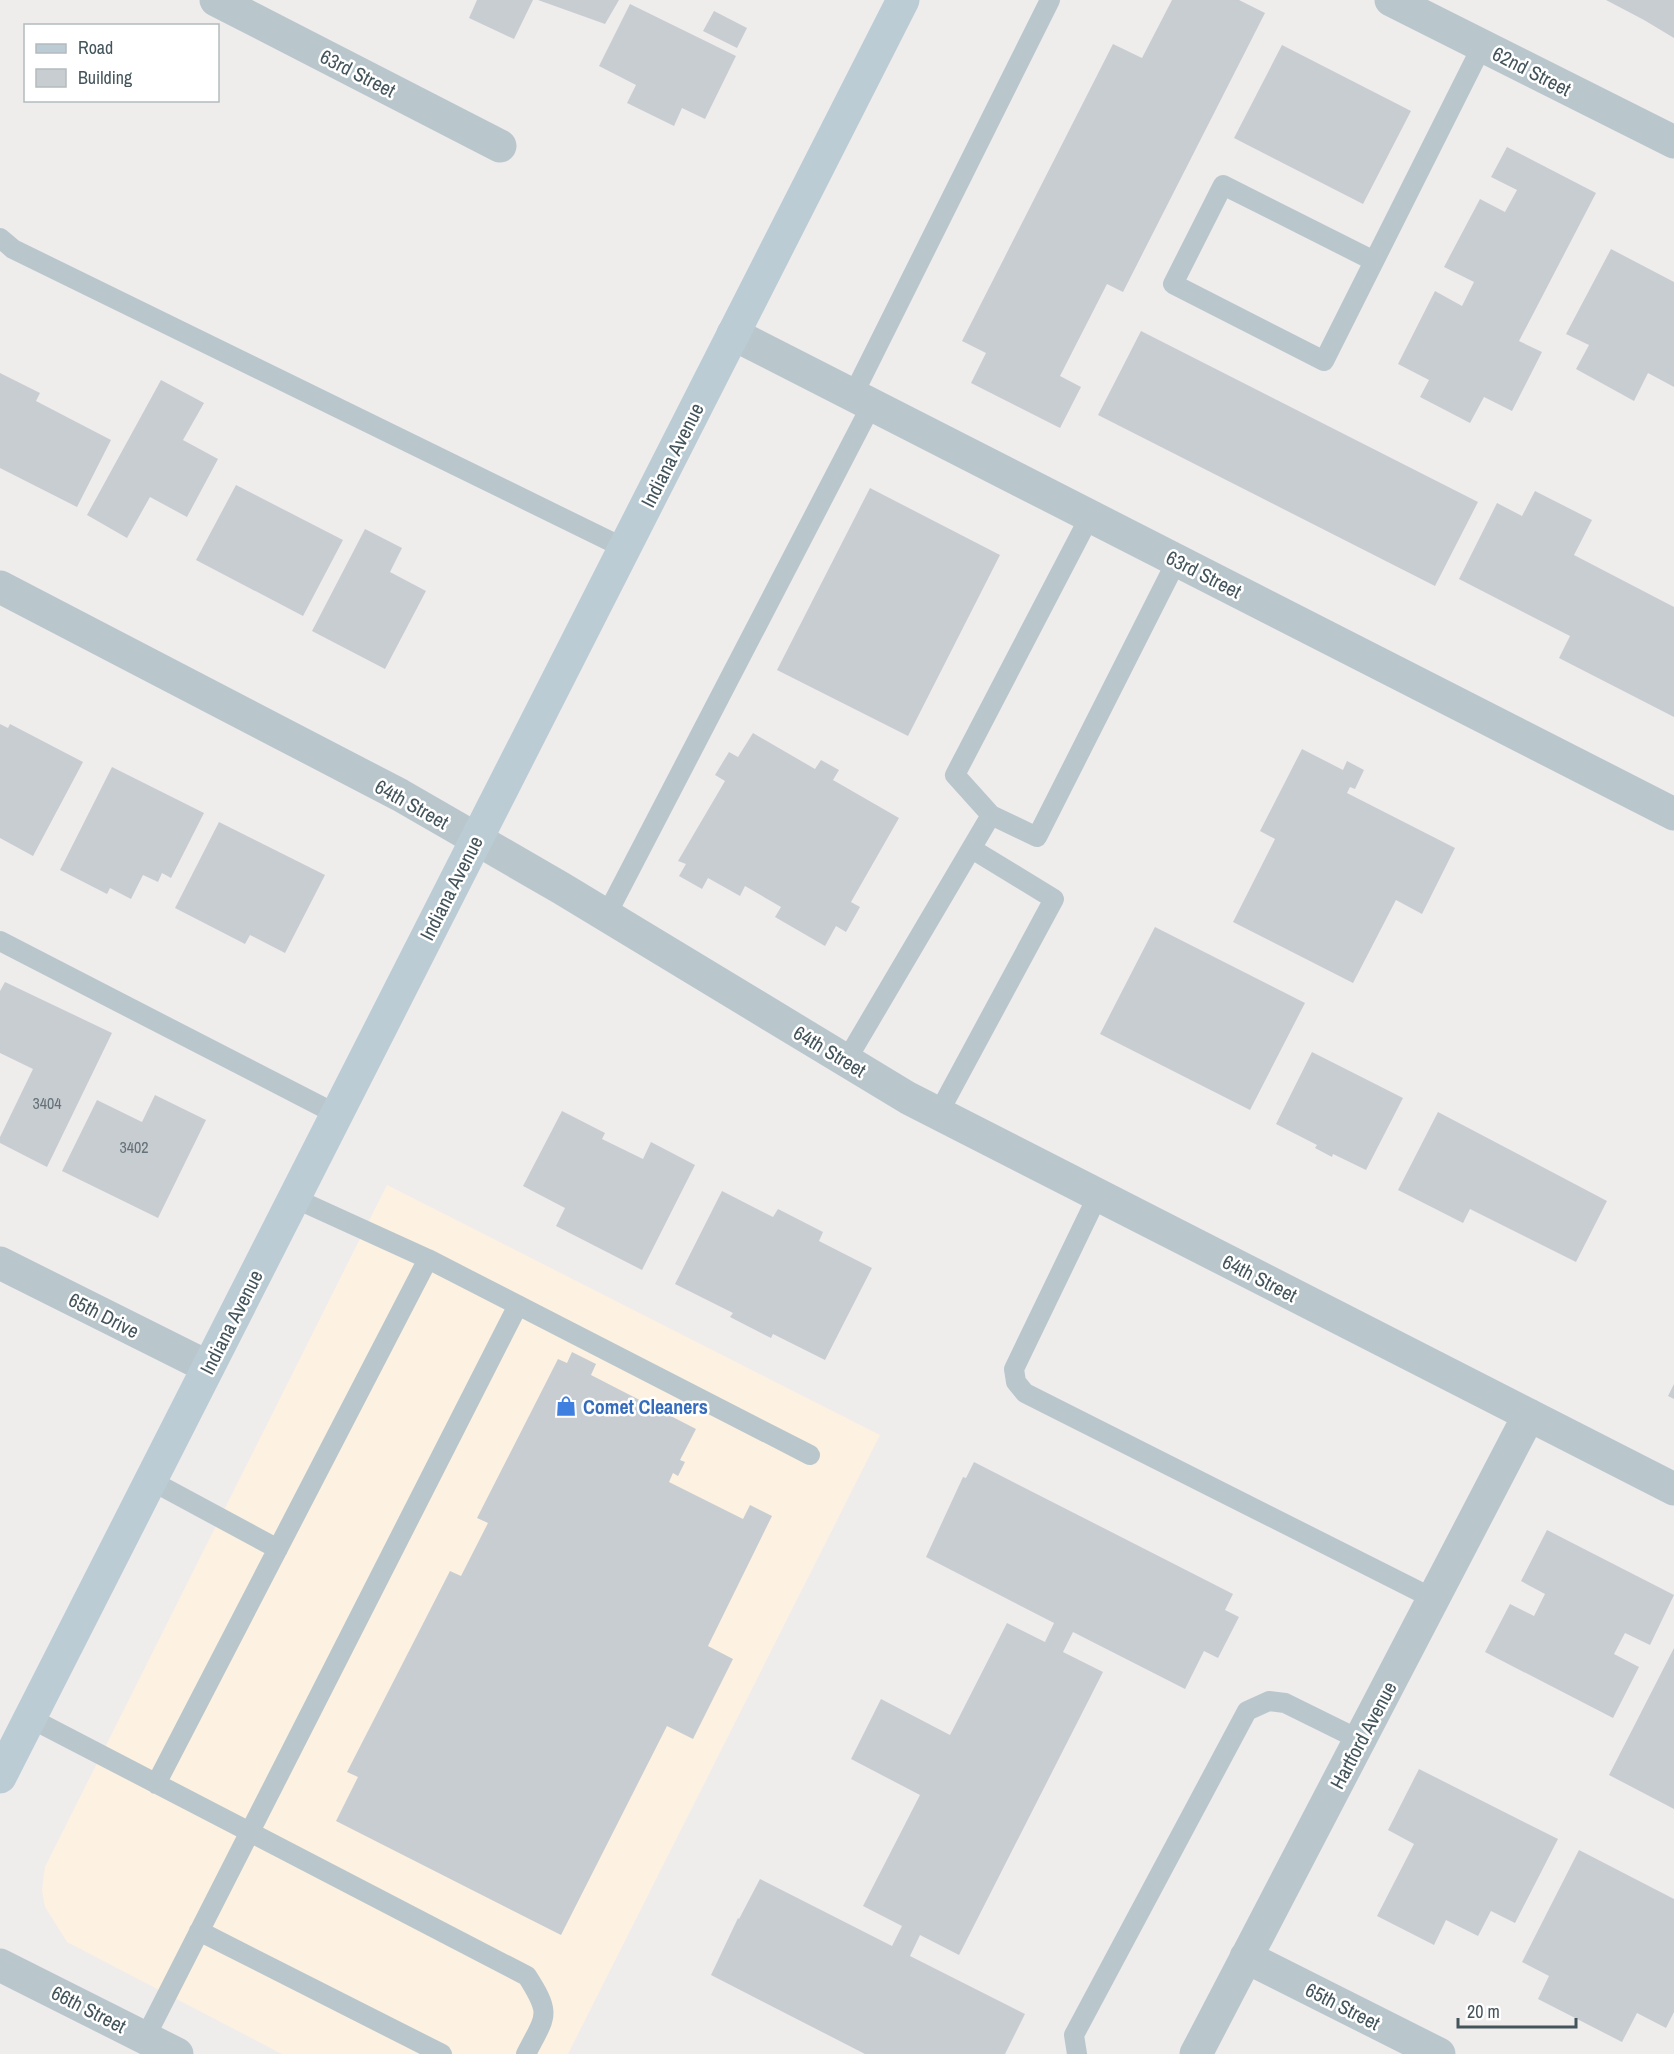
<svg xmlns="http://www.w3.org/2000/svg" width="1674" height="2054" viewBox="0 0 1674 2054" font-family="'Archivo Narrow',sans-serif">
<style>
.commercial{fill:#fdf1e2}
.building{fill:#c8cdd2}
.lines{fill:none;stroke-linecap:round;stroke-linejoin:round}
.service{stroke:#b9c7cd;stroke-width:20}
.minor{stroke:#b9c7cd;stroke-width:33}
.tertiary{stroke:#b9c7cd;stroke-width:33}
.secondary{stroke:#bbccd5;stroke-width:33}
.labels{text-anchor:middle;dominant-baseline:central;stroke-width:5;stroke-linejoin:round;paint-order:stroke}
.number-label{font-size:16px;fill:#647279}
.street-label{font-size:20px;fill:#43545b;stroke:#fff}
.shop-label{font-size:20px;font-weight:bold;fill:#366cbe;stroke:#fff;text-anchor:start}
</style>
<rect width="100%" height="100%" fill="#efecec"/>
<path class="commercial" d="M 387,1185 L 880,1435 L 568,2054 L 282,2054 L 67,1942 L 45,1907 L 42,1890 L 45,1867 Z"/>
<path class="building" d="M 477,0 L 533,0 L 514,39 L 469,18 Z
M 538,0 L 619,0 L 605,24 Z
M 1172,0 L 1239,0 L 1265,13 L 1123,292 L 1107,284 L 1060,376 L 1081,387 L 1060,428 L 971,383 L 986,353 L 962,341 L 1113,44 L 1142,58 Z
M 1606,0 L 1674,0 L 1674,38 L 1644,20 Z
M 630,4 L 736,56 L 705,119 L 682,108 L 674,126 L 627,103 L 636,85 L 599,66 Z
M 714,11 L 747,28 L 737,48 L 703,31 Z
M 1282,45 L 1411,111 L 1363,204 L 1234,138 Z
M 1507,147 L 1596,193 L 1519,341 L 1542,352 L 1512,411 L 1484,397 L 1470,423 L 1420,397 L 1429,380 L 1398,364 L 1435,291 L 1462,306 L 1474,282 L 1444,267 L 1480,199 L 1505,212 L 1517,190 L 1491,177 Z
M 1611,249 L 1674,282 L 1674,387 L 1648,373 L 1634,401 L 1576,369 L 1589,345 L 1566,334 Z
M 1141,331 L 1478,502 L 1435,586 L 1098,415 Z
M 0,373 L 40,393 L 36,401 L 111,440 L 77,507 L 0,468 Z
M 161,380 L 204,403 L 183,440 L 218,459 L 187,517 L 150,497 L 127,538 L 87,515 Z
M 236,485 L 343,540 L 303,616 L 196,560 Z
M 870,488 L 1000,555 L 908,736 L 777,670 Z
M 1535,491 L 1592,520 L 1574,555 L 1674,607 L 1674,717 L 1559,658 L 1570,636 L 1459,579 L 1497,503 L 1522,516 Z
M 365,529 L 402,548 L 390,572 L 426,591 L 385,669 L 312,631 Z
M 0,724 L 8,728 L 10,724 L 83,762 L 33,856 L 0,838 Z
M 753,733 L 815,769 L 821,760 L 839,770 L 833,780 L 899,818 L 851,902 L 860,907 L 846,932 L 836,926 L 825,946 L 775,917 L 781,907 L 745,886 L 740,896 L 708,878 L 702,889 L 679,876 L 686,864 L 678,861 L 725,781 L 715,775 L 729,752 L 738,757 Z
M 1302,749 L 1343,770 L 1347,761 L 1364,770 L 1355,789 L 1350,787 L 1347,793 L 1455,848 L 1422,914 L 1396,900 L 1353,983 L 1233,922 L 1275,839 L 1260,831 Z
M 112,767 L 204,813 L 171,878 L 162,873 L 158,882 L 143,875 L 131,899 L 110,888 L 107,894 L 60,870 Z
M 219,822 L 325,875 L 285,953 L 250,935 L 245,944 L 175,908 Z
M 1155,927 L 1305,1003 L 1250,1110 L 1100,1034 Z
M 5,982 L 112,1033 L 47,1167 L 0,1143 L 0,1137 L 33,1069 L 0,1053 L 0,991 Z
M 1312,1052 L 1403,1098 L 1366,1170 L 1333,1154 L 1332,1157 L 1315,1148 L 1317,1145 L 1276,1124 Z
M 155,1095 L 206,1120 L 158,1218 L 62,1171 L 97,1100 L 142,1122 Z
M 562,1111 L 605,1133 L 602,1139 L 643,1159 L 651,1142 L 695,1165 L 642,1270 L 556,1226 L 565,1208 L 523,1186 Z
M 1438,1112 L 1607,1201 L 1576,1262 L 1470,1209 L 1463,1223 L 1398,1190 Z
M 722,1191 L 773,1217 L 778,1209 L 823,1232 L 819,1241 L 872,1268 L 825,1360 L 773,1334 L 771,1338 L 730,1317 L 733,1313 L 675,1284 Z
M 572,1352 L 596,1364 L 591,1375 L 696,1429 L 680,1460 L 685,1462 L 678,1476 L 673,1473 L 669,1482 L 743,1519 L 750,1505 L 772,1516 L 708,1646 L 733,1659 L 693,1739 L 667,1726 L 561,1935 L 336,1821 L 358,1777 L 347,1772 L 450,1571 L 461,1576 L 488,1523 L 477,1518 L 558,1359 L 567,1363 Z
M 1674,1384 L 1674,1399 L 1668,1396 Z
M 974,1462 L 1233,1594 L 1225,1610 L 1239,1617 L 1218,1658 L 1204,1651 L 1185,1689 L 1073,1632 L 1063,1652 L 1103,1672 L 959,1955 L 920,1935 L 910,1956 L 1025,2014 L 1005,2054 L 865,2054 L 711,1975 L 738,1918 L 739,1919 L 760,1879 L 892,1946 L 902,1926 L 863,1906 L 920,1795 L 851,1759 L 881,1699 L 950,1735 L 1007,1623 L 1045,1642 L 1054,1623 L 926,1557 L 963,1477 L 966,1478 Z
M 1547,1530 L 1674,1595 L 1650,1645 L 1625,1633 L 1614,1654 L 1639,1667 L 1613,1718 L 1485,1652 L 1510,1604 L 1534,1616 L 1545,1594 L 1521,1581 Z
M 1674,1648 L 1674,1809 L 1609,1775 Z
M 1419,1769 L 1558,1839 L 1515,1923 L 1491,1911 L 1478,1936 L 1446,1920 L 1434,1945 L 1377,1916 L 1414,1844 L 1388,1830 Z
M 1579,1850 L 1674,1899 L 1674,2012 L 1666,2028 L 1637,2013 L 1622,2042 L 1538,1999 L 1549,1976 L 1522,1962 Z"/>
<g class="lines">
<path class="service" d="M 0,238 L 13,249 L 624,548
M 1374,261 L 1223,185 L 1173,284 L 1324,361 L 1482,46
M 853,395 L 1050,0
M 991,815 L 1037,837 L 1177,560
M 606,916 L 872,404
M 0,941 L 336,1114
M 846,1061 L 991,815 L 955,775 L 1090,516
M 938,1114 L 1054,899 L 972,849
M 1098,1195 L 1014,1369 L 1016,1382 L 1025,1393 L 1434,1599
M 294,1198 L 428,1259 L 810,1455
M 150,1480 L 278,1549
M 30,1718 L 527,1976 C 552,2015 546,2015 526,2054
M 156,1784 L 428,1259
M 199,1931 L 442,2054
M 145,2038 L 518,1305
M 1077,2054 L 1074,2035 L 1247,1711 L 1269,1701 L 1285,1703 L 1360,1740"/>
<path class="minor" d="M 216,0 L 500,146
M 1391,0 L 1674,142
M 733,334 L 1674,814
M 0,587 L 400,795 L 561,888 L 908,1098 L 1674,1489
M 0,1263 L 208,1367
M 1246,1957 L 1439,2054
M 1196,2054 L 1529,1415"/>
<path class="tertiary" d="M 0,1965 L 177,2054"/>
<path class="secondary" d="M 0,1777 L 903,0"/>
</g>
<defs>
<g id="shop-bare" transform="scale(1.62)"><path d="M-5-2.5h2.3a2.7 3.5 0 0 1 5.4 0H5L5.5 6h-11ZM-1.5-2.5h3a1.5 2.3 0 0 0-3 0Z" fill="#3f7fe0" stroke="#fff" stroke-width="2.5" paint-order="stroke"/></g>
</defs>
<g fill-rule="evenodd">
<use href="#shop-bare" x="566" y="1406"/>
</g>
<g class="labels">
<g class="number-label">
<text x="47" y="1103">3404</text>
<text x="134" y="1147">3402</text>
</g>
<g class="street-label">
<text transform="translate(1532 71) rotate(27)">62nd Street</text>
<text transform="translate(358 73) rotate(27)">63rd Street</text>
<text transform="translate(672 455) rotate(-63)">Indiana Avenue</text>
<text transform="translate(1204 574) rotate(27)">63rd Street</text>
<text transform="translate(412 804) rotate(29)">64th Street</text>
<text transform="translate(451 888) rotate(-63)">Indiana Avenue</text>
<text transform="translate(830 1051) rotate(31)">64th Street</text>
<text transform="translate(1260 1278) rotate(27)">64th Street</text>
<text transform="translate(104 1315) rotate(27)">65th Drive</text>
<text transform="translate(231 1322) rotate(-63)">Indiana Avenue</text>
<text transform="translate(1363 1735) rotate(-62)">Hartford Avenue</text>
<text transform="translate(1343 2006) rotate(27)">65th Street</text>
<text transform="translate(89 2009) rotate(27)">66th Street</text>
</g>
<g class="shop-label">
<text x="583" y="1406">Comet Cleaners</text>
</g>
</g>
<rect x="24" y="24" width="195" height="78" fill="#ffffff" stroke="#b4bbbd" stroke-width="1.5"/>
<rect x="36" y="44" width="30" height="9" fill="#bbccd5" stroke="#b4bbbd" stroke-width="1.5"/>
<text x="78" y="54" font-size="18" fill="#43545b">Road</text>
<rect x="36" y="69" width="30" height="18" fill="#c8cdd2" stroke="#b4bbbd" stroke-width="1.5"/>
<text x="78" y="84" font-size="18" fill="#43545b">Building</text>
<path d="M1458 2018v9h118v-9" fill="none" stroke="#43545b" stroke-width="3"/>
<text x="1467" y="2018" font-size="18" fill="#43545b" stroke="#ffffff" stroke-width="4.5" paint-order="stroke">20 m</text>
</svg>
